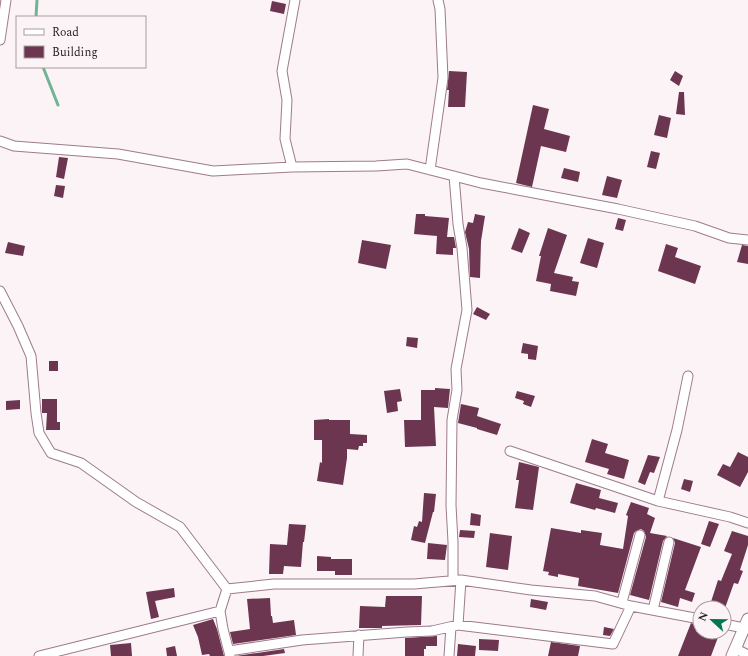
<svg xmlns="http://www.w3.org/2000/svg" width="748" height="656" viewBox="0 0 748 656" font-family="Spectral,serif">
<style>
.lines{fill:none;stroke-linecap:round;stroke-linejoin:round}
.stream{stroke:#70b495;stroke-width:3}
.building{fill:#6c3650}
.minor-casing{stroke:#9e7b8b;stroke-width:11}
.tertiary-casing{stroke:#9e7b8b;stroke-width:13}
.minor{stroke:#fff;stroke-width:9}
.tertiary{stroke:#fff;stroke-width:11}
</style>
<rect width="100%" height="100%" fill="#fbf3f6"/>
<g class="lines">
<path class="stream" d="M 36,17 L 37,0
M 43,67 L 58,105"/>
</g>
<path class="building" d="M 272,1 L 286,4 L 284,14 L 270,11 Z
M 449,71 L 467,72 L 465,107 L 448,107 L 449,90 L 447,90 Z
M 675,71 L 683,76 L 679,86 L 670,80 Z
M 679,92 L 684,92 L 685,115 L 676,114 Z
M 533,105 L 549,109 L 544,129 L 570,136 L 566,152 L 541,146 L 532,187 L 516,183 Z
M 659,115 L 671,118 L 667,138 L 654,135 Z
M 651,151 L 660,153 L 656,169 L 647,167 Z
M 59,157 L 68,158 L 64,179 L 56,177 Z
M 564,168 L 580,172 L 578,182 L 561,178 Z
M 607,176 L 622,180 L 617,198 L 602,195 Z
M 56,185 L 65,186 L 63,198 L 54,196 Z
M 416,214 L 425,214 L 425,216 L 449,218 L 447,237 L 454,237 L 456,248 L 453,248 L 453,255 L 436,254 L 437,236 L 414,234 Z
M 475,214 L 485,216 L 481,241 L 480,278 L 470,277 L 469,249 L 465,232 L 468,222 L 473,223 Z
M 618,218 L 626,220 L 623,231 L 615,229 Z
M 519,228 L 530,233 L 522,253 L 511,249 Z
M 548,228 L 567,235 L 554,273 L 573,277 L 572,281 L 579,282 L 576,296 L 550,291 L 551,284 L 536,281 L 541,256 L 539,256 Z
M 588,238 L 604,243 L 597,268 L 580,263 Z
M 362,240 L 391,245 L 386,269 L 358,263 Z
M 8,242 L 25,246 L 23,256 L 5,253 Z
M 666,244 L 678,248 L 675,257 L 701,266 L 695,284 L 658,271 Z
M 742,245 L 748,246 L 748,264 L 737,262 Z
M 477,307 L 490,314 L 486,320 L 473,314 Z
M 407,337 L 418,338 L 417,348 L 406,346 Z
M 523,343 L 538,346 L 536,360 L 528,359 L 528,354 L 521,353 Z
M 49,361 L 58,361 L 58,371 L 49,371 Z
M 435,388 L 450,389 L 448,408 L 434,407 L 436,446 L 405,447 L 404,420 L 421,420 L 421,390 L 435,390 Z
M 400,389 L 402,401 L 397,402 L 398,411 L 387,413 L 384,391 Z
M 517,391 L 535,396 L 531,407 L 523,404 L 524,401 L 515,398 Z
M 42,399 L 57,399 L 57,422 L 60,422 L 60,430 L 46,430 L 47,413 L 42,413 Z
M 20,400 L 20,409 L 6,410 L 6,401 Z
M 461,404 L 479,408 L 477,416 L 501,424 L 497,435 L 477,429 L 477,428 L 458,423 Z
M 329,419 L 329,420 L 350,420 L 350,434 L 367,435 L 367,443 L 363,443 L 363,446 L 359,446 L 358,450 L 347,449 L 347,458 L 343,485 L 317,481 L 320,462 L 322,463 L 322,440 L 314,440 L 314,420 Z
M 592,439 L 608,444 L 605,453 L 629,460 L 624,479 L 607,474 L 609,469 L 585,462 Z
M 738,452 L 748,457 L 748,472 L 740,487 L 717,475 L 723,464 L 730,467 Z
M 648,455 L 660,457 L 654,473 L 650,472 L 645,485 L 638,482 Z
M 519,462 L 539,467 L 533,510 L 515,508 L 519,480 L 516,480 Z
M 684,479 L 693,481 L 690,492 L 681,489 Z
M 576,483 L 601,490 L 599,498 L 618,503 L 615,513 L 596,508 L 595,510 L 570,503 Z
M 424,493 L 436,494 L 434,512 L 433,512 L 425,543 L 411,540 L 414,526 L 417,527 L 419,521 L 422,522 Z
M 631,502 L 649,508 L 647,514 L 655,518 L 650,533 L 667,536 L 663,541 L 649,600 L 630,595 L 646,537 L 644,531 L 641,529 L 636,531 L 634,533 L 618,593 L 578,586 L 579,578 L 558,574 L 558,577 L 548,575 L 549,572 L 543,571 L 551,528 L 581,533 L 581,530 L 602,533 L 600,545 L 623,549 L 628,516 L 626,515 Z
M 471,513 L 481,515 L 480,526 L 470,525 Z
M 709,521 L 719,524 L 710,547 L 701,544 Z
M 289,524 L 306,525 L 304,542 L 303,542 L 301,567 L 284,566 L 283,574 L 269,574 L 270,544 L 287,545 Z
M 460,530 L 475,531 L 474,538 L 459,537 Z
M 732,531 L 748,536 L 748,545 L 740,570 L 743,571 L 738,584 L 734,583 L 725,608 L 709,608 L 718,580 L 721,581 L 732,554 L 724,551 Z
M 490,533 L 512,536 L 508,570 L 486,567 Z
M 673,538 L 701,547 L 685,590 L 695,593 L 692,602 L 680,598 L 678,607 L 661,602 L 675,543 Z
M 428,543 L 447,545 L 445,560 L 427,559 Z
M 317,556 L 331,557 L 331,559 L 352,559 L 352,575 L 335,575 L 335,571 L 317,571 Z
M 174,588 L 175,597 L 155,601 L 159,617 L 151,619 L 146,592 Z
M 386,596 L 422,596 L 421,625 L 382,626 L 382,628 L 359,628 L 360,606 L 385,607 Z
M 270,598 L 271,616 L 272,616 L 273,623 L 294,620 L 296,635 L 233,644 L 230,632 L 250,629 L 247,599 Z
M 531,599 L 548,602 L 546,610 L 530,607 Z
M 213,619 L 217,629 L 224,656 L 210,656 L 209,654 L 202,655 L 198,637 L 193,625 Z
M 691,623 L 699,626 L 696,632 L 720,632 L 711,656 L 678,656 Z
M 604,627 L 614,629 L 610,636 L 603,635 Z
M 437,636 L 437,646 L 426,646 L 426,649 L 424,649 L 424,656 L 405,656 L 405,638 Z
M 479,639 L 499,640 L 498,651 L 479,650 Z
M 551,642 L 580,646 L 578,656 L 548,656 Z
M 131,643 L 132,656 L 111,656 L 110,645 Z
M 458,644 L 476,646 L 475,656 L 457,656 Z
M 175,646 L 177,656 L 167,656 L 166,648 Z
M 284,649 L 285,653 L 263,656 L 236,656 Z"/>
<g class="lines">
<g class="minor-casing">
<path id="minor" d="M 295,0 L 282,71 L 287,100 L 285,139 L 292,167 L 376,166 L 407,164 L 481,183 L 618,209 L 695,226 L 729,238 L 748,240
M 0,40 L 6,0
M 0,141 L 14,146 L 118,154 L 213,171 L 292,167
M 430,170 L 443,78 L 440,9 L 438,0
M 0,291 L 18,326 L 31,356 L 36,413 L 39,433 L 51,453 L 81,463 L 136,502 L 180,527 L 227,589 L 274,584 L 414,584 L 461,580 L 531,590 L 595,596 L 631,606 L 700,619
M 510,451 L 658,501 L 730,517 L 748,523
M 658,501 L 677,430 L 688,376
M 453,580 L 453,542 L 451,505 L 452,420 L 457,390 L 456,369 L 467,310 L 462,248 L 458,224 L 454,176
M 227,589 L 220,611 L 223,629 L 230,656
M 622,602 L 640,535
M 653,610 L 669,542
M 724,624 L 744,628
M 458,625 L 461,580
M 736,649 L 748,655
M 229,651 L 302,640 L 407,632 L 432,631 L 458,625 L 613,644 L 631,606
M 39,656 L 220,611
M 358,656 L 359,635
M 449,656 L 451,627"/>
</g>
<g class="tertiary-casing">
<path id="tertiary" d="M 732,656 L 748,619"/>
</g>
<use href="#minor" class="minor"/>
<use href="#tertiary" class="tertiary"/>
</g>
<rect x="16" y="16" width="130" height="52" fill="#fbf3f6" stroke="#a89da2"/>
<rect x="24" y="29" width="20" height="6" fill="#ffffff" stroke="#a89da2"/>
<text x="52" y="36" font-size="12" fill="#2b1d23">Road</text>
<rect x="24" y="46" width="20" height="12" fill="#6c3650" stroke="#a89da2"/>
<text x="52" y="56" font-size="12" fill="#2b1d23">Building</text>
<g transform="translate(712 620) rotate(292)"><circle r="19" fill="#fbf3f6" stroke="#a89da2"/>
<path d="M0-3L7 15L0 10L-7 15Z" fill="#007752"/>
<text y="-6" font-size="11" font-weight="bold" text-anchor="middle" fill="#2b1d23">N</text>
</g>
</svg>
